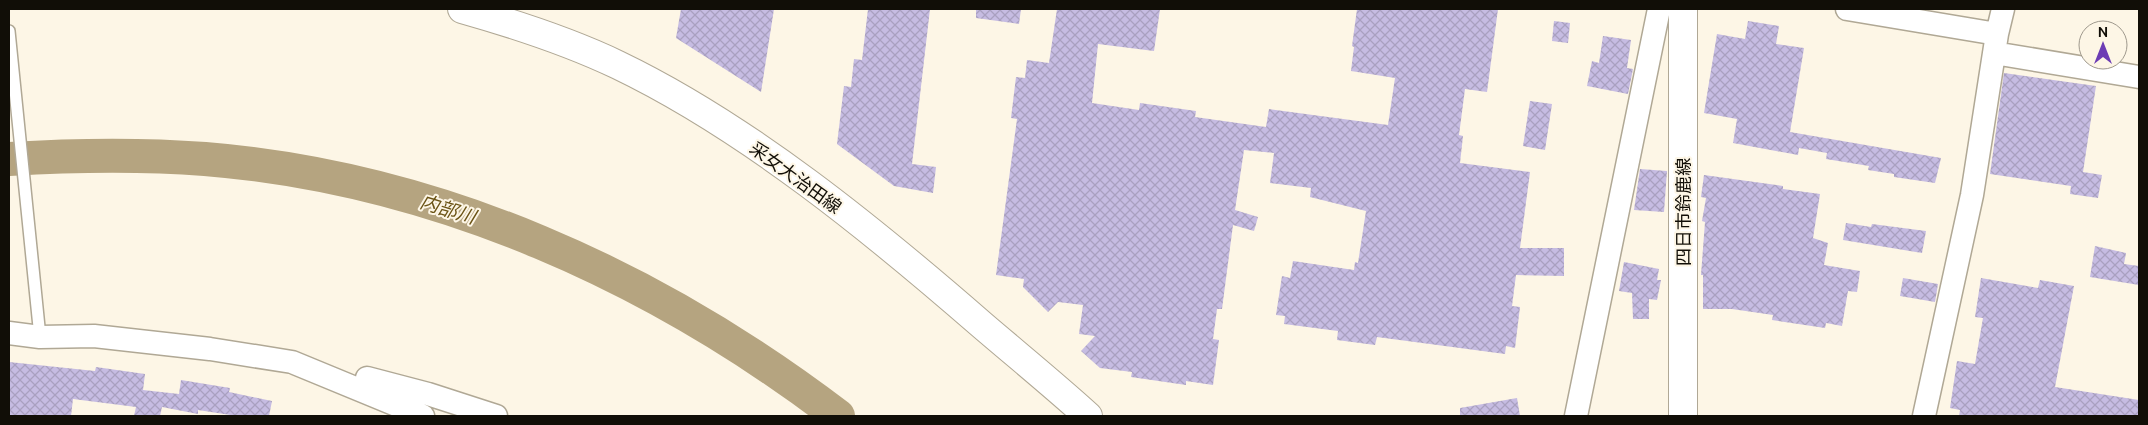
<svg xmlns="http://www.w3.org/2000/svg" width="2148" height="425" viewBox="0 0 2148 425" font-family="Ubuntu,'Noto Sans JP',sans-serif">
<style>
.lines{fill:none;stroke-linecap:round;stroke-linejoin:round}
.river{stroke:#b5a480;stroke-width:34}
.building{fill:url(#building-cross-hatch)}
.service-casing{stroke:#b0a895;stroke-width:14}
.minor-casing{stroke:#b0a895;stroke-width:25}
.secondary-casing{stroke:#b0a895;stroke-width:30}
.service{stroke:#fff;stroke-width:11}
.minor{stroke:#fff;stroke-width:22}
.secondary{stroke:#fff;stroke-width:28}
.labels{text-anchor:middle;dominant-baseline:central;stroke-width:4;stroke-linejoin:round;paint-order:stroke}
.street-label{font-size:18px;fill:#110e07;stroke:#fdf6e6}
.water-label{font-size:19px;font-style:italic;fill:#6a5214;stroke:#fdf6e6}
</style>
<defs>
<pattern id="building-cross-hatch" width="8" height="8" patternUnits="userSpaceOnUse" patternTransform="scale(1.25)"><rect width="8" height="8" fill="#c6bce2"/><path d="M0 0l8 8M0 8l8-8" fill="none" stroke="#a9a0c0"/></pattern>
</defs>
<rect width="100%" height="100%" fill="#fdf6e6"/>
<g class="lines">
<path class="river" d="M 9,159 C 74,155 140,154 205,159 C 438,178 654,276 838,416"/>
</g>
<path class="building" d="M 681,9 L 774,9 L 761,92 L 676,38 Z
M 868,9 L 930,9 L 912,164 L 936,167 L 933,193 L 894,186 L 837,144 L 844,86 L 851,87 L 854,59 L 862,60 Z
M 976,9 L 1021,9 L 1019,24 L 976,18 Z
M 1057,9 L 1160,9 L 1154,51 L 1098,44 L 1092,103 L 1139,110 L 1140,103 L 1196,111 L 1195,117 L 1266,127 L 1269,109 L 1388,125 L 1395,78 L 1351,71 L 1354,47 L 1352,46 L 1357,9 L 1498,9 L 1487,92 L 1465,89 L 1459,135 L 1463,136 L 1460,163 L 1530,172 L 1520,248 L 1564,248 L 1564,276 L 1516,275 L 1512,306 L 1520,307 L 1515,348 L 1506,346 L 1505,354 L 1377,337 L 1375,345 L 1337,340 L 1338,331 L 1284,324 L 1285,316 L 1276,315 L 1282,276 L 1290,278 L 1293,261 L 1354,270 L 1355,262 L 1358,263 L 1366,211 L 1310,197 L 1311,188 L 1270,183 L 1274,153 L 1244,150 L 1235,210 L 1258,217 L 1254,231 L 1233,225 L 1222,309 L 1217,309 L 1213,339 L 1219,340 L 1213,385 L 1186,381 L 1186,385 L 1131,377 L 1132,372 L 1100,368 L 1081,351 L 1095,336 L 1079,334 L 1083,305 L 1058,302 L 1048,312 L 1023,287 L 1024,279 L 996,275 L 1017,119 L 1011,118 L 1016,77 L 1025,78 L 1027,60 L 1049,63 Z
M 1554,21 L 1570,23 L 1568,43 L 1552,41 Z
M 1748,21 L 1779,26 L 1776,44 L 1804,48 L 1790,132 L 1941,158 L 1935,183 L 1894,177 L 1894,174 L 1868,170 L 1869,166 L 1826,159 L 1827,153 L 1799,148 L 1798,155 L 1733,143 L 1737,119 L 1704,113 L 1717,34 L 1745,39 Z
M 1603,36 L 1631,40 L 1627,68 L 1633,69 L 1628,94 L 1587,86 L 1592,61 L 1599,63 Z
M 2004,73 L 2096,86 L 2083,172 L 2102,175 L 2098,198 L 2070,194 L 2071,186 L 1990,174 Z
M 1530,101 L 1552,104 L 1545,150 L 1523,146 Z
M 1640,169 L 1667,171 L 1664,212 L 1634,210 Z
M 1704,175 L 1783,186 L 1783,189 L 1820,194 L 1813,238 L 1828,243 L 1824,265 L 1860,271 L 1857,292 L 1848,291 L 1842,326 L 1826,323 L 1825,328 L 1772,320 L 1773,315 L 1732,309 L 1703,309 L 1703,275 L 1701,275 L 1705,222 L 1702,221 L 1706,198 L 1701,197 Z
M 1846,223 L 1871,227 L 1872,224 L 1926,231 L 1922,253 L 1843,240 Z
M 2095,246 L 2126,253 L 2124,264 L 2139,266 L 2139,285 L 2090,277 Z
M 1624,262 L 1659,269 L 1657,280 L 1661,280 L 1657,300 L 1649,299 L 1649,319 L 1633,319 L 1632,293 L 1619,291 Z
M 1903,278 L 1938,284 L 1935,302 L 1900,296 Z
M 1981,278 L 2038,288 L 2040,280 L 2074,286 L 2055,387 L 2139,400 L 2139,416 L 1959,416 L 1960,410 L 1950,408 L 1957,361 L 1975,364 L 1983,318 L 1975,317 Z
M 9,362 L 95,371 L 96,367 L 145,374 L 143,390 L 179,394 L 181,380 L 230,388 L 229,392 L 272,401 L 269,416 L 237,416 L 198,410 L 198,414 L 162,407 L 160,416 L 134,416 L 136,407 L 73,399 L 71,416 L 9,416 Z
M 1517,398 L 1520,416 L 1460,416 L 1460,408 Z"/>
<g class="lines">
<g class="service-casing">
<path id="service" d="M 9,31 L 40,337"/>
</g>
<g class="minor-casing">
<path id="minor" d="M 1847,9 L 1997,34
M 1994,53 L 2139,77
M 9,333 L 40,337 L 94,336 L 210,349 L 292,362 L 423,416
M 367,378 L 428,394 L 496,416
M 1576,416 L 1659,9
M 1924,416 L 1972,195 L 1997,34 L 2003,9"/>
</g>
<g class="secondary-casing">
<path id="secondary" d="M 462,9 C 515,24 568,41 618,65 C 747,127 874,231 982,325 C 1017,355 1054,385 1088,416
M 1683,9 L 1683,416"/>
</g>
<use href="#service" class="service"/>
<use href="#minor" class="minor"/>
<use href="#secondary" class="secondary"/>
</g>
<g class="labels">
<g class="street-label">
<text transform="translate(796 177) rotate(36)">采女大治田線</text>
<text transform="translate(1683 212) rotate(-90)">四日市鈴鹿線</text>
</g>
<g class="water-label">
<text transform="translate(448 209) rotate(17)">内部川</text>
</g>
</g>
<rect width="2148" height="425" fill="none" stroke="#110e07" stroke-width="20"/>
<g transform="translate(2103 45)"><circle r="24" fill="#fdf6e6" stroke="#9f998d"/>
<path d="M0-4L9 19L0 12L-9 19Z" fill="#6c3cb4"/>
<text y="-8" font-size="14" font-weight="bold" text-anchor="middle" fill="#110e07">N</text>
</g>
</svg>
